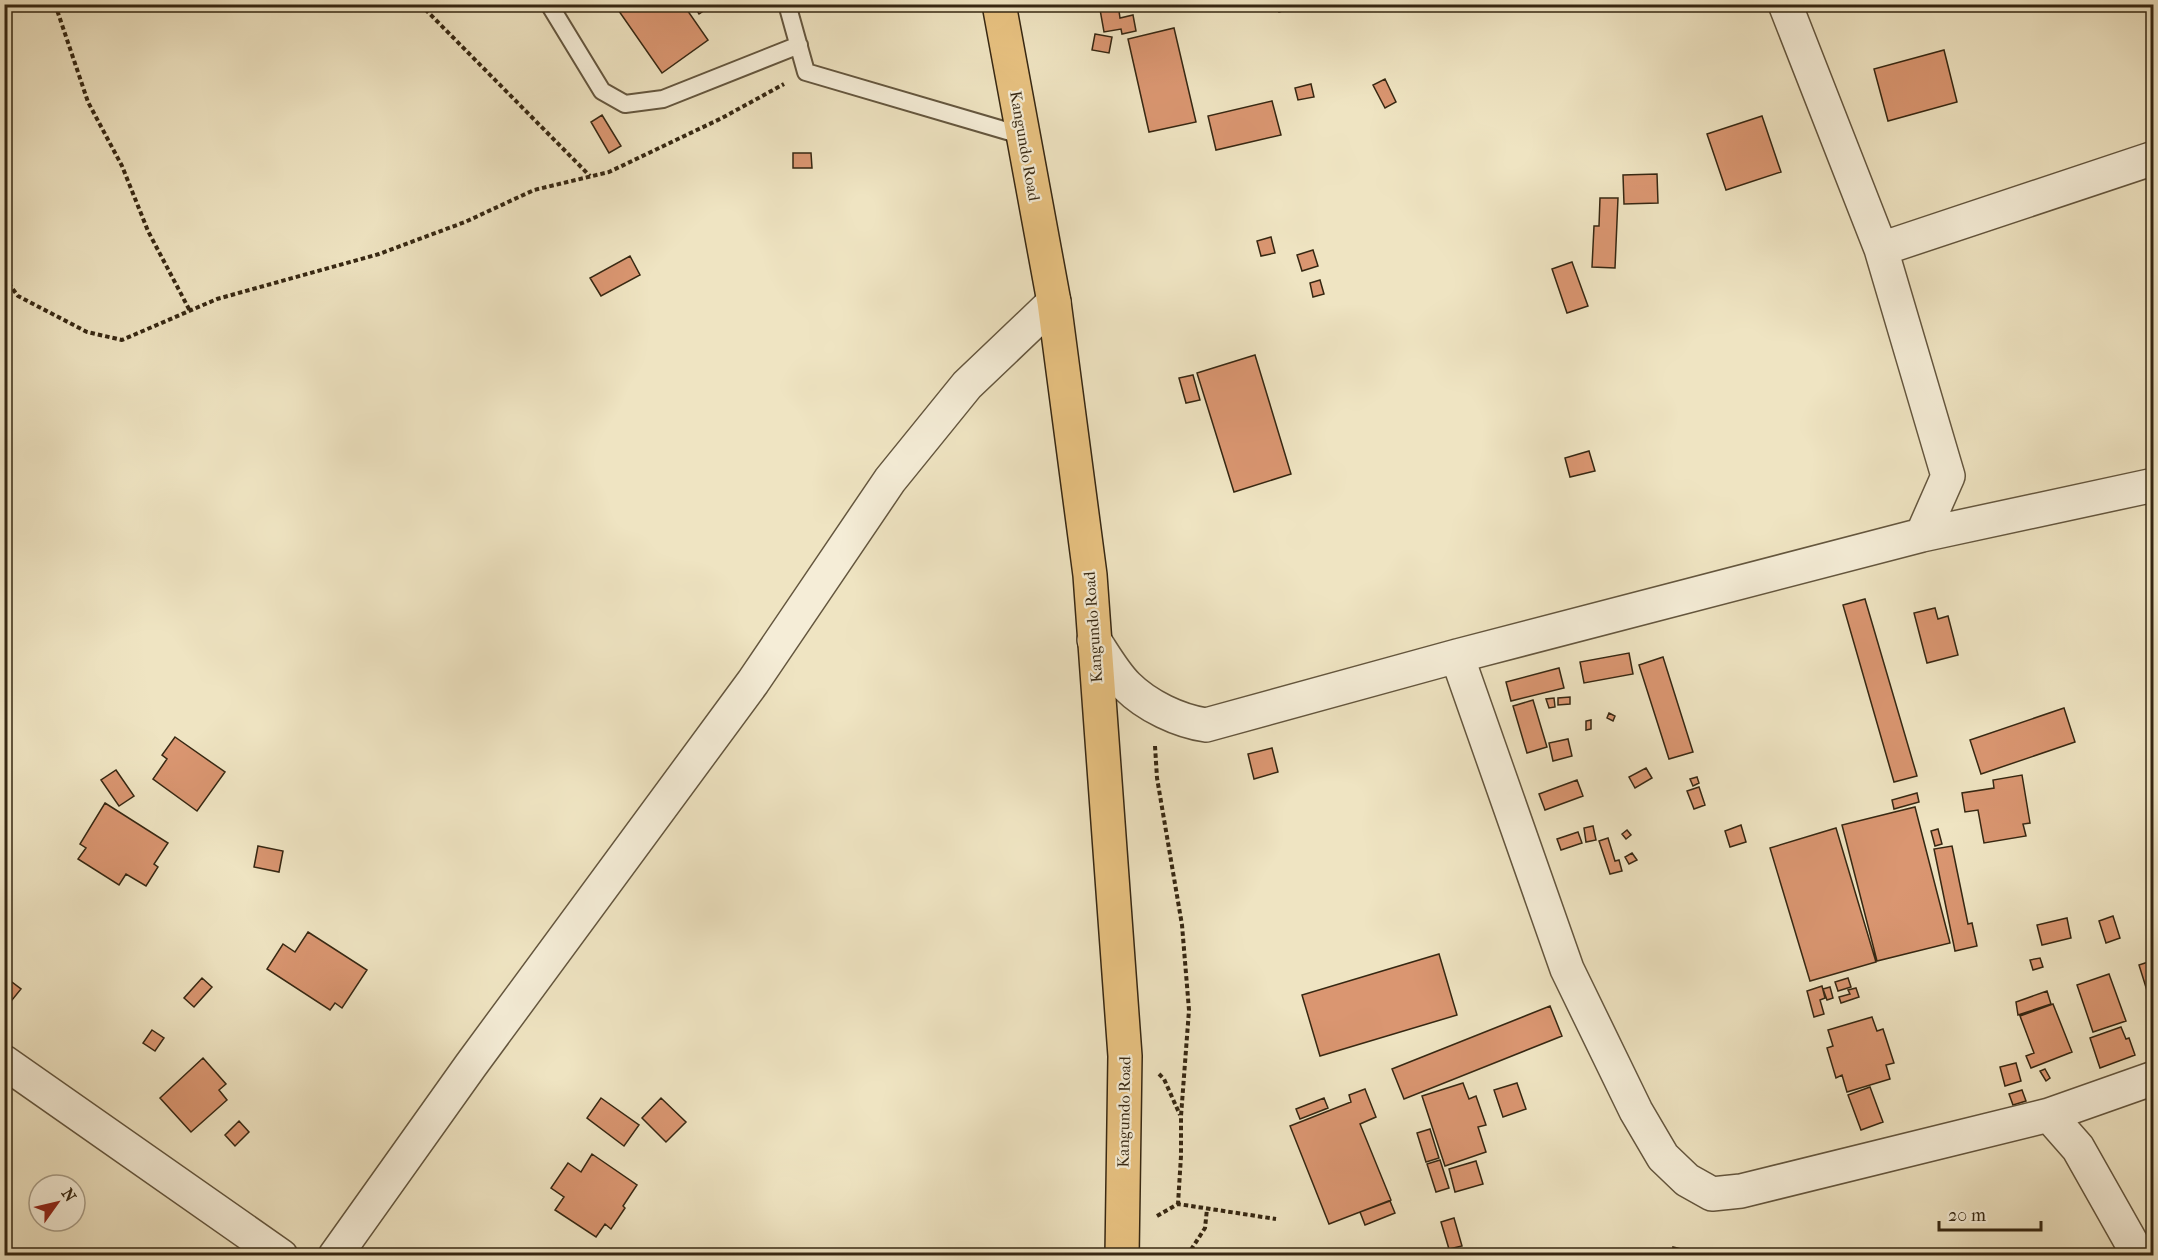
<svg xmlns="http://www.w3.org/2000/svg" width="2158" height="1260" viewBox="0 0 2158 1260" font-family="'IM FELL French Canon',serif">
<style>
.building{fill:#da9671;stroke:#362712;stroke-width:1.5}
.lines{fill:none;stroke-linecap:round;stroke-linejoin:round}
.lane-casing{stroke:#64563e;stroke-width:20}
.street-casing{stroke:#64563e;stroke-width:36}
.highway-casing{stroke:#362712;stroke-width:36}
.path{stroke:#362712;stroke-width:4;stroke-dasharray:4.5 3;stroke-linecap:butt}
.lane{stroke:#f5edd7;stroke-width:16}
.street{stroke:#f5edd7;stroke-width:33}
.highway{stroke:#e8c281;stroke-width:33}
.labels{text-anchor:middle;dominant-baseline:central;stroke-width:4.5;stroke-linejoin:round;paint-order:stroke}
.street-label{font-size:16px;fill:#362712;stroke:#f5edd7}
</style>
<rect width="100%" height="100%" fill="#efe4c2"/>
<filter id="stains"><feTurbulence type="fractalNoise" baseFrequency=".00333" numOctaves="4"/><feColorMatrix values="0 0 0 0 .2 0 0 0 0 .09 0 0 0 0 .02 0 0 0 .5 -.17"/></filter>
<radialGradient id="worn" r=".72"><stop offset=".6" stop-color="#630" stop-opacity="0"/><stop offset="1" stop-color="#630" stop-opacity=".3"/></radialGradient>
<path class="building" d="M 614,4 L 683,4 L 708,40 L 662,73 Z
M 693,4 L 714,4 L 699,14 Z
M 1099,4 L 1118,4 L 1120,18 L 1133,15 L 1136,31 L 1122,34 L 1121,29 L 1104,32 Z
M 1277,4 L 1304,4 L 1279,12 Z
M 1174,28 L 1196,122 L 1149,132 L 1128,39 Z
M 1095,34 L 1112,37 L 1109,53 L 1092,50 Z
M 1944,50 L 1957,102 L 1888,121 L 1874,69 Z
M 1385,79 L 1396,102 L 1385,108 L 1373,85 Z
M 1311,84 L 1314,97 L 1298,100 L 1295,88 Z
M 1272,101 L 1281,135 L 1216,150 L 1208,116 Z
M 602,115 L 621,146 L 609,153 L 591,122 Z
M 1762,116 L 1781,172 L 1726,190 L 1707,134 Z
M 793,153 L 811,153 L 812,168 L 793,168 Z
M 1657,174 L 1658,203 L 1624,204 L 1623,175 Z
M 1600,198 L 1618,198 L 1615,268 L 1592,267 L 1594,226 L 1599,226 Z
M 1271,237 L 1275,253 L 1261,256 L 1257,241 Z
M 1313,250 L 1318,266 L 1302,271 L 1297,255 Z
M 630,256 L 640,275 L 601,296 L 590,278 Z
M 1572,262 L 1588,306 L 1567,313 L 1552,269 Z
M 1320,280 L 1324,294 L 1313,297 L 1310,283 Z
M 1255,355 L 1291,474 L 1234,492 L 1197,373 Z
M 1193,375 L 1200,400 L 1186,403 L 1179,378 Z
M 1589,451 L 1595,471 L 1570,477 L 1565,458 Z
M 1865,599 L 1917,776 L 1894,782 L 1843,605 Z
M 1935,608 L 1938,619 L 1948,616 L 1958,655 L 1927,663 L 1914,613 Z
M 1629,653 L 1633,674 L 1584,683 L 1580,662 Z
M 1663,657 L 1693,752 L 1669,759 L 1639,665 Z
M 1559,668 L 1564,688 L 1511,701 L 1506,682 Z
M 1570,697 L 1570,704 L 1558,705 L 1558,698 Z
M 1554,698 L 1555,707 L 1549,708 L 1546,699 Z
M 1533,700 L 1547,747 L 1527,753 L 1513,706 Z
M 2064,708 L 2075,742 L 1981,774 L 1970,740 Z
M 1609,713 L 1615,716 L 1613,721 L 1607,718 Z
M 1591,720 L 1591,729 L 1586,730 L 1586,721 Z
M 175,737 L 225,772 L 197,811 L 153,779 L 167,759 L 162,755 Z
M 1568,739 L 1572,756 L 1553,761 L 1549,743 Z
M 1272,748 L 1278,772 L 1254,779 L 1248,754 Z
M 1646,768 L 1652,778 L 1635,788 L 1629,777 Z
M 116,770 L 134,796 L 119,806 L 101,780 Z
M 2022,775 L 2030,823 L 2023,824 L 2026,836 L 1984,843 L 1978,810 L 1965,812 L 1962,793 L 1994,788 L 1993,780 Z
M 1697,777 L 1699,783 L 1693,786 L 1690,779 Z
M 1577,780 L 1583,796 L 1545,810 L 1539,794 Z
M 1699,787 L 1705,805 L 1694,809 L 1687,791 Z
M 1917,793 L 1919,802 L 1894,809 L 1892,800 Z
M 105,803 L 168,843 L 154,864 L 158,867 L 146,886 L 126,874 L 119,885 L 78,859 L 86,848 L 80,844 Z
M 1915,807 L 1950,943 L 1877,961 L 1842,825 Z
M 1741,825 L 1746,842 L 1730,847 L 1725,831 Z
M 1593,826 L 1596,840 L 1586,842 L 1584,828 Z
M 1836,828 L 1876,962 L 1810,981 L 1770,848 Z
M 1938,829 L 1942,844 L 1935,846 L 1931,831 Z
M 1627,830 L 1631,835 L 1626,839 L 1622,834 Z
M 1578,832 L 1582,843 L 1561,850 L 1557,839 Z
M 1608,838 L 1615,861 L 1619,860 L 1622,871 L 1610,874 L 1599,841 Z
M 258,846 L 283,851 L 279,872 L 254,867 Z
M 1952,846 L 1968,924 L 1972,923 L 1977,946 L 1955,951 L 1934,849 Z
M 1632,853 L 1637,860 L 1629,864 L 1625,857 Z
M 2113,916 L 2120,938 L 2106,943 L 2099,921 Z
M 2067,918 L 2071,938 L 2042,945 L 2037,925 Z
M 308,932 L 367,970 L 342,1008 L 335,1003 L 330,1010 L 267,969 L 283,944 L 295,952 Z
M 1439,954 L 1457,1015 L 1320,1056 L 1302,995 Z
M 2040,958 L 2043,967 L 2033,970 L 2030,960 Z
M 2154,960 L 2154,1013 L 2139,965 Z
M 2109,974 L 2126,1021 L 2093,1032 L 2077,985 Z
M 4,976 L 21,989 L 4,1010 Z
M 202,978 L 212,987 L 194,1007 L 184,998 Z
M 1848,978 L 1851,987 L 1838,991 L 1835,982 Z
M 1822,986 L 1825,998 L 1820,1000 L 1824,1014 L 1814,1017 L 1807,991 Z
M 1830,987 L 1833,998 L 1827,1000 L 1823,989 Z
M 1856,988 L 1859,997 L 1841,1003 L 1839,997 L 1850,994 L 1848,990 Z
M 2047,991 L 2051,1004 L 2018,1015 L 2016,1002 Z
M 2053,1004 L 2072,1052 L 2031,1068 L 2026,1056 L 2034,1053 L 2020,1016 Z
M 1550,1006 L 1562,1036 L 1404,1099 L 1392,1069 Z
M 1872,1017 L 1877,1031 L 1883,1029 L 1894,1063 L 1886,1065 L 1890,1079 L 1847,1092 L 1842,1075 L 1836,1078 L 1827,1048 L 1833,1046 L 1828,1030 Z
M 2121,1027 L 2126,1039 L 2129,1038 L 2135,1055 L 2100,1068 L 2090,1038 Z
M 152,1030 L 164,1038 L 155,1051 L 143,1043 Z
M 203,1058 L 226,1084 L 219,1090 L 227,1100 L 191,1132 L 160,1098 Z
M 2016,1063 L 2021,1081 L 2005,1086 L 2000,1067 Z
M 2045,1069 L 2050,1078 L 2046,1081 L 2040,1071 Z
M 1463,1083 L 1469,1099 L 1476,1096 L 1486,1125 L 1478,1127 L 1486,1152 L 1445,1166 L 1422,1096 Z
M 1517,1083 L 1526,1109 L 1503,1117 L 1494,1090 Z
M 1870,1087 L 1883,1122 L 1861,1130 L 1848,1095 Z
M 1365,1089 L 1376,1117 L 1360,1124 L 1391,1200 L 1329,1224 L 1290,1126 L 1351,1102 L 1349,1095 Z
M 2022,1090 L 2026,1101 L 2013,1105 L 2009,1094 Z
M 601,1098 L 639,1125 L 624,1146 L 587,1118 Z
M 661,1098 L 686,1122 L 666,1142 L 642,1118 Z
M 1324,1098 L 1328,1108 L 1300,1119 L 1296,1109 Z
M 239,1121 L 249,1132 L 235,1146 L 225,1135 Z
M 1430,1129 L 1439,1158 L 1426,1162 L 1417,1133 Z
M 592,1154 L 637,1185 L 623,1206 L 625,1208 L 611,1229 L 605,1224 L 596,1237 L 555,1210 L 564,1197 L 551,1188 L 568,1163 L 581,1172 Z
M 1440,1160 L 1449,1188 L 1436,1192 L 1427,1164 Z
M 1476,1161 L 1483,1184 L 1455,1192 L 1449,1169 Z
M 1390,1201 L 1395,1213 L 1365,1225 L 1360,1212 Z
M 1454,1218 L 1462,1246 L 1449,1249 L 1441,1222 Z
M 1673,1247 L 1682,1249 L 1681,1256 L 1672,1256 Z"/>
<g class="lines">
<g class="lane-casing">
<path id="lane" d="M 549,4 L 602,91 L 625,104 L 663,99 L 799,45
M 787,4 L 806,72 L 1024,136"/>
</g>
<g class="street-casing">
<path id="street" d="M 1785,4 L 1881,249 L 1948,476 L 1922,535
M 1881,249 L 2154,158
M 1094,640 C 1104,655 1114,673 1127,686 C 1147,706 1179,721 1206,725 L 1457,656 L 1922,535 L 2154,485
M 1457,656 L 1567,969 L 1636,1111 L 1663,1157 L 1687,1180 L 1712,1194 L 1741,1191 L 2049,1115 L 2154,1078
M 4,1062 L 281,1256
M 2049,1115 L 2078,1148 L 2139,1256
M 335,1256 L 471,1065 L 753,682 L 890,480 L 967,385 L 1054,302"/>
</g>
<g class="highway-casing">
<path id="highway" d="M 999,4 L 1054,302 L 1090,575 L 1125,1056 L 1122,1256"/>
</g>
<path class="path" d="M 55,4 L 88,102 L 122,166 L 148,231 L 190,311
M 420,4 L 590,176
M 4,6 L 12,4
M 4,277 L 18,296 L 87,332 L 122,340 L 217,299 L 379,254 L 465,222 L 534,190 L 609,172 L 722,118 L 784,84
M 1155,746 L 1157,778 L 1182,925 L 1189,1010 L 1181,1116 L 1181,1156 L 1178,1204
M 1159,1074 L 1164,1079 L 1180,1115
M 1157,1216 L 1178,1204 L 1276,1219
M 1187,1256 L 1205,1228 L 1207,1209"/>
<use href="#lane" class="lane"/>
<use href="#street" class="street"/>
<use href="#highway" class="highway"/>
</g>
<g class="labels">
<g class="street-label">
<text transform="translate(1025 146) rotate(80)">Kangundo Road</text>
<text transform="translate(1093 627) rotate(-94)">Kangundo Road</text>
<text transform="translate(1124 1112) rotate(-89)">Kangundo Road</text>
</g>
</g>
<rect width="2158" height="1260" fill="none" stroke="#efe4c2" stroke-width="24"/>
<rect x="6" y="6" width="2146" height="1248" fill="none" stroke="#362712" stroke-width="3"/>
<rect x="12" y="12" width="2134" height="1236" fill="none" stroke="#362712" stroke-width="1.5"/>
<g transform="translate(57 1203) rotate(56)"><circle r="28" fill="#f5edd7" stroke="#a99e88" stroke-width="1.5"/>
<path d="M0-4.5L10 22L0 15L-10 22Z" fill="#8f2418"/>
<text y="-9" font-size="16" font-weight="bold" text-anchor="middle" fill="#362712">N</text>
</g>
<path d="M1939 1221v9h102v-9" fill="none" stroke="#362712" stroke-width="3"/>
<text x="1948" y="1221" font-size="18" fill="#362712" stroke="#f5edd7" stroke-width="4.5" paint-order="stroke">20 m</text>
<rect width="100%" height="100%" filter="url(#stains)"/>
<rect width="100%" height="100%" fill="url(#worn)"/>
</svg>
